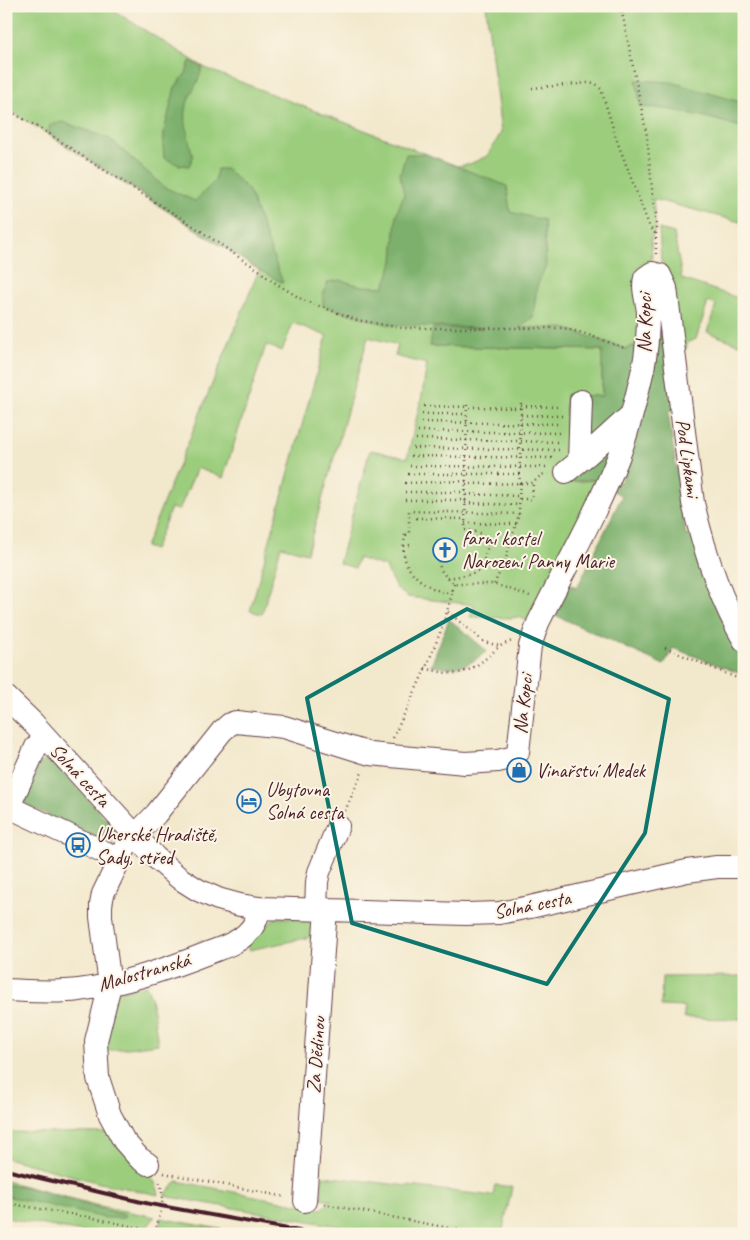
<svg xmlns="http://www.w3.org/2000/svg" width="750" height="1240" viewBox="0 0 750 1240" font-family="Caveat,sans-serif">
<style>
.green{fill:#9bcd7d;stroke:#727654}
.forest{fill:#7cb06c;stroke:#63684c}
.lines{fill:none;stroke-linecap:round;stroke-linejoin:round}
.minor-casing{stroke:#633d43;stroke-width:24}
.path{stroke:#633d43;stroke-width:2.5;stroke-dasharray:1 4;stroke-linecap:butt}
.minor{stroke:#fff;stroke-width:22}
.rail{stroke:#4a1f2b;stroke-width:4}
.marked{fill:none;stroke:#0f766e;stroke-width:4;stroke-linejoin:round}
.labels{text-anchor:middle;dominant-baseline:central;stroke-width:4;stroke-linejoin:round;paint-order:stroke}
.street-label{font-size:20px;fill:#4a1f2b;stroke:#fcf5e5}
.poi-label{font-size:20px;fill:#4a1f2b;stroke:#fcf5e5;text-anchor:start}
</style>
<rect width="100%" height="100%" fill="#fcf5e5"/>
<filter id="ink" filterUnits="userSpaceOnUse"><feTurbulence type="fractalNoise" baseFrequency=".02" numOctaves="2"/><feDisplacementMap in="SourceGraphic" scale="10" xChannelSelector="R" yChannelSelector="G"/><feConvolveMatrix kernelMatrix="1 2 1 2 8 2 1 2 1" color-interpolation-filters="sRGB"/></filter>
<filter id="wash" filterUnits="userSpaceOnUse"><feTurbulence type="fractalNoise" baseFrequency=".0096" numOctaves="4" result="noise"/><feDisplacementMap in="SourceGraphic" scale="20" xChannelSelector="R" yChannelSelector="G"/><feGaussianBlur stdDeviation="1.12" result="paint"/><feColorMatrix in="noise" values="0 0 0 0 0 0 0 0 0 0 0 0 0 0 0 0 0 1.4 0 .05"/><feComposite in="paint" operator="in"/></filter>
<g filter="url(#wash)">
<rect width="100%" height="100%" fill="#f2e8cc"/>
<path class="green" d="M 6,6 L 106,6 L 207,69 L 457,166 L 470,164 L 487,156 L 501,133 L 486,6 L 620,6 L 622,11 L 624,6 L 733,6 L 744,10 L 744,223 L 653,199 L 656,228 L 651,239 L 652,258 L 650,263 L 641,351 L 633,346 L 626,349 L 564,328 L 430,346 L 602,350 L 602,396 L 566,395 L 566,482 L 598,480 L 530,622 L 519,617 L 509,618 L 470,617 L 475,605 L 408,597 L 397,589 L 390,577 L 386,567 L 358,558 L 355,568 L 339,563 L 370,450 L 407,458 L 422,395 L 427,364 L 395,356 L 398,345 L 368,337 L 307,553 L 281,546 L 262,614 L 250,611 L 327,336 L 293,323 L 282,351 L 266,345 L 223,478 L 197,468 L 179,510 L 171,508 L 154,550 L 145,547 L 259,270 L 35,126 L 6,109 Z
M 659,229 L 674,233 L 682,279 L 744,300 L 744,346 L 707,332 L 716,305 L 708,302 L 696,339 L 688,342 L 686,349 L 682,348 L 666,271 L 661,260 Z
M 276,918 L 312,918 L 318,924 L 316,936 L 249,950 L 246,943 Z
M 744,976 L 744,1019 L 684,1018 L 684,1007 L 661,1006 L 662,977 Z
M 146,985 L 151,997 L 158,1044 L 104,1051 L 114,993 Z
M 6,1132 L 112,1133 C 126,1148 157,1175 159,1195 L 100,1183 L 6,1158 Z
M 323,1176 L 493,1196 L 495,1185 L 512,1187 L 502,1234 L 384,1234 L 164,1196 L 177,1181 L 322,1209 L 331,1200 L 321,1198 Z
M 6,1181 L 95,1205 L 155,1217 L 148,1226 L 146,1233 L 148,1234 L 93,1234 L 6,1218 Z
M 160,1218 L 248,1234 L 161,1234 Z"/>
<path class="forest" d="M 190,61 L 202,67 C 199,81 196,84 190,96 C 181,116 188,136 193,157 L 189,166 L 179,165 L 164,158 L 163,146 L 164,132 L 175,87 L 186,73 Z
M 636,80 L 671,82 L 744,103 L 744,128 C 711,118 676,108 641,107 Z
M 63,122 L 110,139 L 164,187 L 195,201 L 215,181 L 217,169 L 227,169 L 249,191 L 283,283 L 259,270 L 48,133 L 50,125 Z
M 406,154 L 426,154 L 507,186 L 510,212 L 544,220 L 546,266 L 537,286 L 533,317 L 519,328 L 564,328 L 626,349 L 633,346 L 642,352 L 602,479 L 566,482 L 566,395 L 602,396 L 602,350 L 430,346 L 433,328 L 483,328 L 389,325 L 323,306 L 323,295 L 328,282 L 340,280 L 361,286 L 384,287 L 393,262 L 396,215 L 404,194 L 400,175 Z
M 654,288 L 676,411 L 668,412 L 686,536 L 694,535 L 740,647 L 744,651 L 744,675 L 673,648 L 664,665 L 555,615 L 567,584 L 577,588 L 622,496 L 612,490 L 616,481 L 621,482 L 638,429 Z
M 449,619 L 487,651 C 466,668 458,669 431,666 Z
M 46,760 L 51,760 L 115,828 C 116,836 115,841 108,845 L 25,804 L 24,796 L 40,763 Z
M 6,1185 L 23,1186 L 125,1215 L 123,1218 L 106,1218 L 6,1196 Z"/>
</g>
<g filter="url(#ink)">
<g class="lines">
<g class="minor-casing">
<path id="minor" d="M 579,461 L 581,401
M 566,472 L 587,455 L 631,415
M 6,697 L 33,723 L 155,857 L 179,878 L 198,890 L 218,899 L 240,905 L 259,908 L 466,914 L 499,913 L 530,907 L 687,871 L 717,867 L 744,867
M 9,807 L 119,859
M 6,813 L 36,747 L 45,737
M 316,909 L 317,882 L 319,872 L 338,826
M 6,990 C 30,991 55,993 79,990 C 124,984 167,969 208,953 C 221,948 236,944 246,934 C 254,927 258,918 259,908
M 148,1164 L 139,1158 L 124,1141 L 110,1115 L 98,1078 L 96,1041 L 110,985 L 101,917 L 101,905 L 103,894 L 127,844 L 156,814 L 222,731 L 230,724 L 236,722 L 284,727 L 370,754 L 465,763 L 498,761 L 515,757 L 518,752 L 530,646 L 538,623 C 565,568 596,514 618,458 C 629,429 636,399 643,369 C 647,351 648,331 648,312 C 647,301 642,289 645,278 L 652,273 L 660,275 L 666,288 L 693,503 C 704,550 719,598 744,640
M 305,1201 L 326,909"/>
</g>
<path class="path" d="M 622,6 L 622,12 L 647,136 L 653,199 L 656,214 L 656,254
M 532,88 L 588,83 L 596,84 L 601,89 L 616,138 L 650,228 L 655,233
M 6,109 L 48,133 L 88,160 L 192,225 L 240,258 L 259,270 L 269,279 L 303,300 L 357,320 L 402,328 L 564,328 L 586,334 L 627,349
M 424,406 L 521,408
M 521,406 L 561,407
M 422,414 L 467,414
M 521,415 L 562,416
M 421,422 L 561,424
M 418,431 L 560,433
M 416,439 L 561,442
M 413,448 L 561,450
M 411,456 L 554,458
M 410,466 L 546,467 L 547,470
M 408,474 L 520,474
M 405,483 L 466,481
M 466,484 L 533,483 L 541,475 L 548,473
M 405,492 L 466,492
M 466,494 L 519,496
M 520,499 L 532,499 L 533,483
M 405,500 L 466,500
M 465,503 L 520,505
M 519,514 L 521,401
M 416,518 L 465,519
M 465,523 L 517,524
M 405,535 C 404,543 403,551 405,559 C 409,576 430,589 446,593 L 452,590
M 406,535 L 409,534 L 409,511 L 519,514 L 505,562 L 494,584
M 404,546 L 410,545
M 439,561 C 439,572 447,577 454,584 L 494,584 L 530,596
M 448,578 L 472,574 L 481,569 L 489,542 C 484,532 475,531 465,530 L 467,401
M 448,612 L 484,642 L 500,646
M 665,648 L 744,681
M 425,668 C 456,677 465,676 490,655 C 497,648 503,643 513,641
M 393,738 C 416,688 443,638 454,584
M 345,811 L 363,770
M 164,1173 L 286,1197
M 6,1203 L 99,1219 L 166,1234
M 324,1204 L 480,1234
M 155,1232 C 160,1215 167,1197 158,1180
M 506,1234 L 539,1229"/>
<use href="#minor" class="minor"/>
<path class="rail" d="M 6,1170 L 150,1204 L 316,1234"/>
</g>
</g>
<path class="marked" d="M 467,609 L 669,699 L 645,833 L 547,984 L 352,923 L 307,698 Z"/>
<defs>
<g id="church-ring" transform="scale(1.25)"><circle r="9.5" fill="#fcf5e5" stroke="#1f6fb2" stroke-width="1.5"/><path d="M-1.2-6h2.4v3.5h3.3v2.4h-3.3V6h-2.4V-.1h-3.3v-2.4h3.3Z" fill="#1f6fb2"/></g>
<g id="shop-ring" transform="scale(1.25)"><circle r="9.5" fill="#fcf5e5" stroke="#1f6fb2" stroke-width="1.5"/><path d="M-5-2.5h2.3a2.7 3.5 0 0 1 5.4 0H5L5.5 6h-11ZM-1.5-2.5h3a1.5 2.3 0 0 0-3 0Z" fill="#1f6fb2"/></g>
<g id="hotel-ring" transform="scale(1.25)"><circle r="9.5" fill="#fcf5e5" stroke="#1f6fb2" stroke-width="1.5"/><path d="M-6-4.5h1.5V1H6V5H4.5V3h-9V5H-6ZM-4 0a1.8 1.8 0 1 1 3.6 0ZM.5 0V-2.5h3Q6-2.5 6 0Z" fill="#1f6fb2"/></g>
<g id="bus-ring" transform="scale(1.25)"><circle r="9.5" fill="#fcf5e5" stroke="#1f6fb2" stroke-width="1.5"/><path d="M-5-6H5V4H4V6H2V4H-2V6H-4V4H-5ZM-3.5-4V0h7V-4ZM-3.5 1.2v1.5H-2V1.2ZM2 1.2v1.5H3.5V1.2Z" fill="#1f6fb2"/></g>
</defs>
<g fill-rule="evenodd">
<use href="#church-ring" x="445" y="550"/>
<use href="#shop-ring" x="519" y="770"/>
<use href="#hotel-ring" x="249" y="801"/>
<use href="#bus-ring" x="78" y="845"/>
</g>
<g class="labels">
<g class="street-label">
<text transform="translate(644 323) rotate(-90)">Na Kopci</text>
<text transform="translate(688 458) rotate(82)">Pod Lipkami</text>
<text transform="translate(523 704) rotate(-84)">Na Kopci</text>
<text transform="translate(80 775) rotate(47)">Solná cesta</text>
<text transform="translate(532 905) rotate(-11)">Solná cesta</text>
<text transform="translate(144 972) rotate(-16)">Malostranská</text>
<text transform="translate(316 1055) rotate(-86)">Za Dědinou</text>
</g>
<g class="poi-label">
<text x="462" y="538">farní kostel<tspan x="462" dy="23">Narození Panny Marie</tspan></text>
<text x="536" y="770">Vinařství Medek</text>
<text x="266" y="789">Ubytovna<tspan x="266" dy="23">Solná cesta</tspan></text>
<text x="96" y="834">Uherské Hradiště,<tspan x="96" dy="23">Sady, střed</tspan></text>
</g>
</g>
<rect width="750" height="1240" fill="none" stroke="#fcf5e5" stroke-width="25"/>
</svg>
